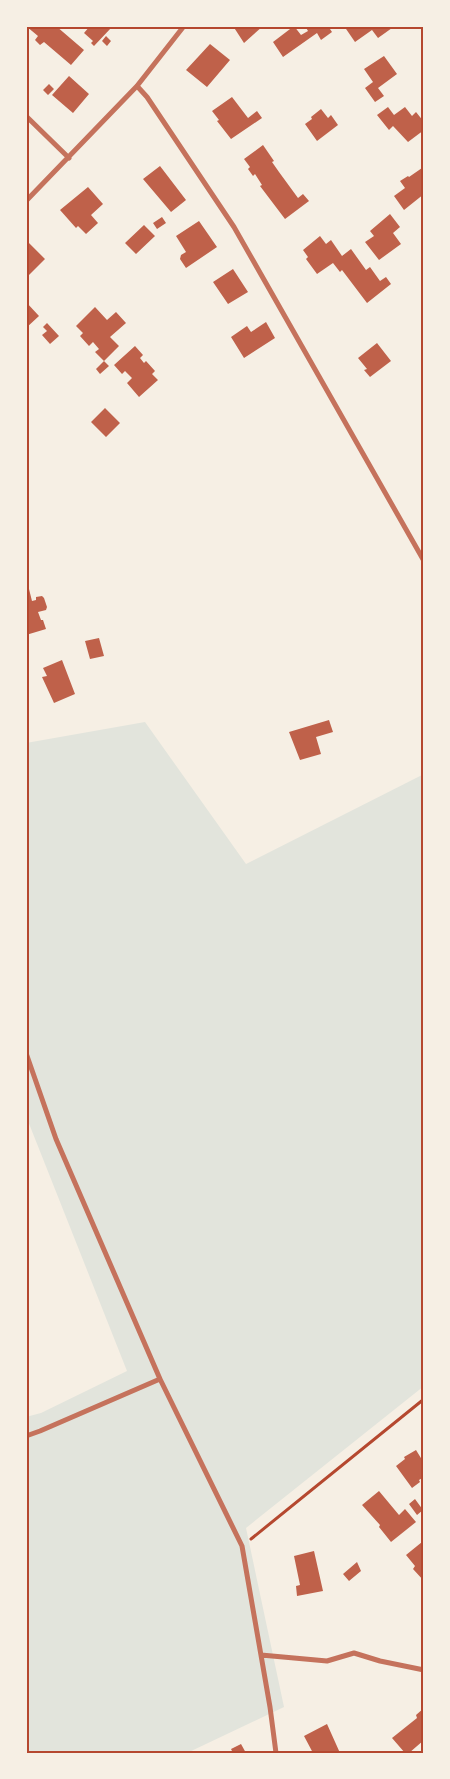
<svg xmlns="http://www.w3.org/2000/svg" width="450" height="1779" viewBox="0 0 450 1779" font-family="'IBM Plex Serif',serif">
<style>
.green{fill:#e2e4dc}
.building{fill:#bf614a}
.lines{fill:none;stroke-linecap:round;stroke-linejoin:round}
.path{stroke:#b5482f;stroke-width:3}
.minor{stroke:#c5725c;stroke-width:5}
.neatline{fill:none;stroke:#b5482f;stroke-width:2}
</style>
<rect width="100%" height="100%" fill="#f6efe4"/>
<path class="green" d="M 145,722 L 246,864 L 424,774 L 424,1386 L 246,1528 L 284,1707 L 187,1753 L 26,1753 L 26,1417 L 41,1413 L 127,1371 L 26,1116 L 26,743 Z"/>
<path class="building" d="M 26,26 L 56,26 L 84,50 L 71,65 L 44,42 L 40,45 L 35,40 L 38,36 Z
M 90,26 L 99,26 L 103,29 L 106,26 L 111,28 L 94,46 L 91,43 L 93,41 L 84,33 Z
M 233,26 L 263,26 L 244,43 Z
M 294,26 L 301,35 L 308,31 L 305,26 L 322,26 L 324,28 L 328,26 L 332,32 L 321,40 L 317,33 L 283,57 L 273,42 Z
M 344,26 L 391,26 L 392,28 L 378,38 L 372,30 L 355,42 Z
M 106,36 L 111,41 L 107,46 L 102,41 Z
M 210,44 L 230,60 L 207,87 L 186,70 Z
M 384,56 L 397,74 L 378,88 L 384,96 L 375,102 L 365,88 L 373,82 L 364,69 Z
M 69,76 L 89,94 L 73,113 L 52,95 Z
M 49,84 L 54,89 L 48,95 L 43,90 Z
M 232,97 L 248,118 L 257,111 L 262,118 L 231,139 L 217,121 L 219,120 L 212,111 Z
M 388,107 L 394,115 L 405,107 L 412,116 L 416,112 L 424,122 L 424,130 L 408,142 L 393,126 L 389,130 L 377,115 Z
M 321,109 L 328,118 L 331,115 L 338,125 L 317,141 L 305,124 L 312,119 L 311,117 Z
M 263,145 L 274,161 L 272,162 L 279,172 L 298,198 L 303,194 L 309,201 L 285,219 L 260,186 L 262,185 L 255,174 L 253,176 L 248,169 L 250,167 L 244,159 Z
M 160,166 L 186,200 L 171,212 L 143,179 Z
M 422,168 L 424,171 L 424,194 L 404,210 L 394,196 L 405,188 L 400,181 L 408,176 L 409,177 Z
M 88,187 L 103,204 L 91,215 L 98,223 L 86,234 L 78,226 L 76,228 L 60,210 Z
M 390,214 L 400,227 L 393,233 L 401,244 L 379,260 L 365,242 L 374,236 L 370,231 Z
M 162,217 L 166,223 L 157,229 L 153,223 Z
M 199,221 L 217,247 L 186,268 L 180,259 L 181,255 L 186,252 L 176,236 Z
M 144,225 L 155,236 L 136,254 L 125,243 Z
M 320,236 L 326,244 L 331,240 L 342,256 L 351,249 L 366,270 L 370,267 L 380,281 L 386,277 L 391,284 L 367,303 L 342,270 L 340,272 L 333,263 L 317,274 L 306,259 L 308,257 L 303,250 Z
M 28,242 L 45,259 L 26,278 L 26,244 Z
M 233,269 L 248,292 L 228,304 L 213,282 Z
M 26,302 L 39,316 L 26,328 Z
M 95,307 L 107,320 L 116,312 L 126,323 L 110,337 L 119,346 L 104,361 L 95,352 L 99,349 L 93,342 L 89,346 L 80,336 L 83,333 L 76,326 Z
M 266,322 L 275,338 L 244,358 L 231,337 L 247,326 L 251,332 Z
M 47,323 L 59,336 L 50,344 L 42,335 L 47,331 L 43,327 Z
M 377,343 L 391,361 L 370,377 L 364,370 L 367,369 L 358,358 Z
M 135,346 L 143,355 L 140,358 L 144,363 L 146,361 L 155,371 L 152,374 L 158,380 L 139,397 L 127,383 L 132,378 L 125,371 L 122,374 L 114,365 Z
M 104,361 L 109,366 L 100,374 L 96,369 Z
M 105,408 L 120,423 L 106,437 L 91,422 Z
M 29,589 L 32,601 L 36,600 L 36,597 L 42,596 L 44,598 L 47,607 L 46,610 L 38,612 L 41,620 L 43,620 L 46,629 L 26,635 L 26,590 Z
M 99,638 L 104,656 L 90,659 L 85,641 Z
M 62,660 L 75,694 L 54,703 L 42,677 L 47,676 L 43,668 Z
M 329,720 L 333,732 L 316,737 L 321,754 L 300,760 L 289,732 Z
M 416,1450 L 424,1463 L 424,1477 L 419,1480 L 420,1482 L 412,1488 L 396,1466 L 405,1459 L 404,1457 Z
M 379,1491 L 399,1515 L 405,1509 L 416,1522 L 391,1542 L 379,1527 L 380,1525 L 362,1505 Z
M 415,1499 L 423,1510 L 417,1515 L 409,1504 Z
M 422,1542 L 424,1545 L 424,1581 L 413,1569 L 415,1566 L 406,1555 Z
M 314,1551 L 323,1591 L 297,1596 L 296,1586 L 300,1585 L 294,1556 Z
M 357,1562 L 361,1571 L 349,1581 L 343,1574 Z
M 424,1708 L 424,1740 L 409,1753 L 405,1753 L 392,1738 L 417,1718 L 416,1715 Z
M 327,1724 L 340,1753 L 313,1753 L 304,1736 Z
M 241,1744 L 246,1753 L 233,1753 L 231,1749 Z"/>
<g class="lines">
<path class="path" d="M 251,1539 L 424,1399"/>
<path class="minor" d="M 137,86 L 147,97 L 234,227 L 424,561
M 26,116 L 69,158
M 26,201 L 137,86 L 184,26
M 26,1053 L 56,1139 L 160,1379 L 242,1546 L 270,1707 L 276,1753
M 26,1436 L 40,1431 L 160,1379
M 261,1655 L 327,1661 L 354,1653 L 380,1661 L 424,1670"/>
</g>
<rect width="450" height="1779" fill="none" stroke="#f6efe4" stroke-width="55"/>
<rect x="28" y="28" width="394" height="1724" class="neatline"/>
</svg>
